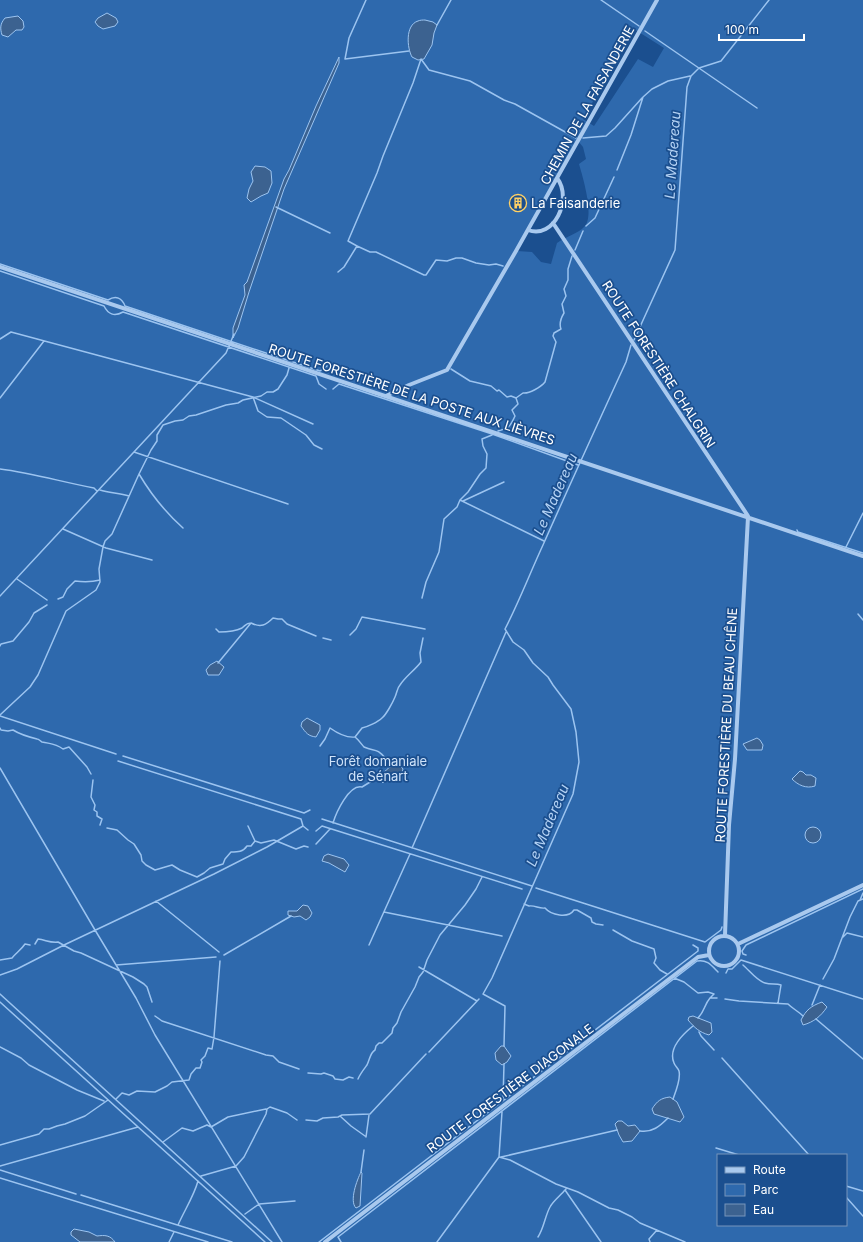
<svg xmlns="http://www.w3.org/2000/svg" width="863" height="1242" viewBox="0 0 863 1242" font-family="Inter,sans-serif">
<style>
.green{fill:#2e69ad;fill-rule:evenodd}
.water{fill:#3c6290;stroke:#9cc4f0}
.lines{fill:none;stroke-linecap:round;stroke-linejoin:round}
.stream{stroke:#9cc4f0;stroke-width:1.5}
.minor{stroke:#a9c9ee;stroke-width:4}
.labels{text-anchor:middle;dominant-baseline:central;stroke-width:3.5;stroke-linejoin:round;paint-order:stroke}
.street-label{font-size:13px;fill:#fff;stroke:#1b4f8f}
.poi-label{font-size:13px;fill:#fff;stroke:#1b4f8f;text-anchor:start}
.park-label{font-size:13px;fill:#cfe3fa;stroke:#1b4f8f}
.water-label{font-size:14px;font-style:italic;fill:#b5d3f5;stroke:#1b4f8f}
</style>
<rect width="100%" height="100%" fill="#1b4f8f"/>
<path class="green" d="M 0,0 L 863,0 L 863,1242 L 0,1242 ZM 634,29 L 664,48 L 653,67 L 638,59 L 594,126 L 583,119 ZM 578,141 L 583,147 L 586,159 L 579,164 C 583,178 595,217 584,227 C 580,232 564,238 557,243 L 551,264 L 541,262 L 532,252 L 517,251 ZM 718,1155 L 846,1155 L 846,1225 L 718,1225 Z"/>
<path class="water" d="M 107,13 L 116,18 L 118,22 L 115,26 L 103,29 L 98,26 L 95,22 L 98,18 Z
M 18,16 L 23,21 L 24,27 L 22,30 L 16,30 L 8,37 L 2,35 C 0,28 0,24 5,18 Z
M 425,20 L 433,22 L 437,25 L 434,33 L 432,45 L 424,59 L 418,60 L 412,57 C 407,48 405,25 418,21 C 420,20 423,20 425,20 Z
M 339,57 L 339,63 L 284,189 L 249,292 L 238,328 L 233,338 L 233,328 L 245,295 L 244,285 L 247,282 L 284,179 L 289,170 L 316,106 Z
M 255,166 L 265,167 L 271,171 L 272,183 L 268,193 L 261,196 L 251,202 L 247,198 L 249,189 L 253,181 L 251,172 Z
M 217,661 L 224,667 L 219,675 L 208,675 L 206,670 L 210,665 Z
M 307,718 L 320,725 L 320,730 L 316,737 C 308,736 306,733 301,726 L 302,722 Z
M 757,738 L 760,740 L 763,745 L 762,750 L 747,750 L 743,744 Z
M 398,763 L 403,769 L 401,777 L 395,779 L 390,776 L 383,783 L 381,781 C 383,770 388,768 398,763 Z
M 800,771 L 803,772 L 806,775 L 811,775 L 816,778 L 815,786 C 806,789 798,785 792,779 Z
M805 835a8 8 0 1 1 16 0a8 8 0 1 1-16 0Z
M 328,854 L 344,859 L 349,865 L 345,872 L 329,863 L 322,861 L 324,856 Z
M 303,905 L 308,906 L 312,913 L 310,917 L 306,920 L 300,916 L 294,917 L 288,915 L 288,911 L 297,911 Z
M 822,1002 L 827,1007 C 821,1016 814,1022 803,1025 L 801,1020 C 806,1010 811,1006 822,1002 Z
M 693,1016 L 711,1023 L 712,1032 L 709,1035 C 699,1032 695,1028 688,1020 L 689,1017 Z
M 501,1046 L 504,1046 L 511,1056 L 507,1062 L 502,1065 L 496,1060 L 495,1053 Z
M 670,1097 L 677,1102 L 684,1117 L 680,1122 L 654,1114 L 652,1109 C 657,1101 661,1098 670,1097 Z
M 618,1121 L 622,1121 L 628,1126 L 635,1125 L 640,1131 L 632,1141 L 623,1142 L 619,1135 L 615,1124 Z
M 361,1172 L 362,1173 L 360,1206 L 356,1208 C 349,1201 357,1180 361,1172 Z
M 74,1229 L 89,1232 L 97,1236 C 105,1235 110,1235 115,1242 L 80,1242 L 71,1235 L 71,1232 Z"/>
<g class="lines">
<path class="stream" d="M 366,0 L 349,38 L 345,59 L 409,51
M 601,0 L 639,26
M 437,25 L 451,0
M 645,31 L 757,108
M 421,59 L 429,70 L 470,81 L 504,100 L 515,104 L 576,138
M 583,138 L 606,136 L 615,128 L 642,98
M 617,170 L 631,135 L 643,97 L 652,89 L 668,81 L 690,76
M 276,207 L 330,233
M 586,226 L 595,218 L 614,177
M 357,246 L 370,252 L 376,252 L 424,275 L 426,275 L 436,260 L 447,261 L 456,258 L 462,258 L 476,263 L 489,265 L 496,264 L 503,266
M 575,250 L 583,231
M 0,264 L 108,300 C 116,295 122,298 125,306 L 320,371 L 327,366
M 0,271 L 104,306 C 108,314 114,317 123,312 L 316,376 L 319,384 L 326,389
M 338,272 L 344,267 L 357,246 L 348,241 L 377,173 L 383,156 L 413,83 L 421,59
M 0,339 L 11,332 L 253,397 L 313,424
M 634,340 L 675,250 L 687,87 L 691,76 L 699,68 L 721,61 L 769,0
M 451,369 L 470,381 L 491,386 L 497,391 L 499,390 L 507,397 L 511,396 L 516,398
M 333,389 L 339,384 L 492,434 L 578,465
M 253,397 L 258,411 L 267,417 L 281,418 L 306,435 L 314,445 L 322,449
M 0,398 L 44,341
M 498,431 C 509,428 510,427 515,416 L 512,410 L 518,404 L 516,398 L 523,393 C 529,394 541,387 545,382 L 556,342 L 553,336 L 554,333 L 561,329 C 559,324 561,318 564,313 L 562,304 L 566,296 L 564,289 L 568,280 L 568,269 L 572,256
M 134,452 L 288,504
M 0,469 C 32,473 62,482 94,488 L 97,491
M 139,474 C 152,496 164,511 183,528
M 100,490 C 109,493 119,493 129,496
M 460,500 L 544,541
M 463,501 L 504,482
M 63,529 L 106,548 L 152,560
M 797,530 L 798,532 L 863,553
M 846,547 L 863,513
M 17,579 L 47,600
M 0,596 L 226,353 L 234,334
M 422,598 L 426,582 L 439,552 L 444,519 L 457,507 L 460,500 L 468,492 L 480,474 L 486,468 L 487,454 L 483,446 L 482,439 L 492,435
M 58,599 L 63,597 L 67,589 L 75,581 C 83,582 92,582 100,580
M 858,614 L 863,620
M 216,629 L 219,632 C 226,632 236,631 242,628 C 246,625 246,623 251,623
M 350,635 L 356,629 L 362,617 L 425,629
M 323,638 L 331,640
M 0,646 L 1,644 L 13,641 L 29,622 L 34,613 L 47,605
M 218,663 L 251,623 C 261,628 266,625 273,618 L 278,619 L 282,619 L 287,624 L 316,636
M 0,715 L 30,687 L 38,675 L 66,611 L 96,590 L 100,582 L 99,569 L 103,547 L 105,541 L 112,534 L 139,474 L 151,450 L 157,441 L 157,435 L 163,425 L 175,421 L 183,420 L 189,416 L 196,415 L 226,405 L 238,403 L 243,400 L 261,396 L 267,392 L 273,392 L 278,389 L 287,375 L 289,368
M 0,716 L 116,754
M 0,728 L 1,730 L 8,731 L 13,730 C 21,735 29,737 37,739 C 39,739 40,741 42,742 C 51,744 55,743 63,749 L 69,747 L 87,767 L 91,774
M 320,746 L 325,739 L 330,728 C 337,733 346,738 355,737
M 123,756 L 304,813 L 310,810
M 386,759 C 376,747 375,752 364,747 C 362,745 359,740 355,737 L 362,728 C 367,727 378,722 382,718 C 386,715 393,702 395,697 C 397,693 397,688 400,685 C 406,676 414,671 421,662 L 420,653 L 423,638
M 118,761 L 301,819 L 303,826
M 0,768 L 95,930 L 136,998 L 155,1035 L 282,1242
M 93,780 L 91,797 L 95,805 L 94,810 L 97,812 L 97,816 L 102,819 L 100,825
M 322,819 L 532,886
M 333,823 C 336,813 349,784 362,787 L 375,779 L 381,781
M 248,826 L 255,841
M 107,828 L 117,830 L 128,840 L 134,844 L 141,855 L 142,861 L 146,865 L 155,870 L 172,865 L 180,870 L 197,877 L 204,873 L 210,868 L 223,864 L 225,859 L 231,852 C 238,852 243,852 247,846 L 251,846 L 255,841 L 261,843 L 274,840 L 296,849 L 304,846 L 308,847
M 316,831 L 322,826 L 522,889
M 316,844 L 330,829
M 412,848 L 506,632
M 536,888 L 705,942 L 721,930 L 722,927
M 860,900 L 863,893
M 156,901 L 219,952
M 524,904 L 529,906 C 535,905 539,909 545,908 C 551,915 568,919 574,910 L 577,910 L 591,918 L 592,922 L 596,924 L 603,925
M 384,912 L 502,936
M 613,930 L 632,941 L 654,949 L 656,958 L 654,963 L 660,970 L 667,974
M 843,937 L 847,933 L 863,937
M 35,944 L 38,939 C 46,940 50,943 58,942 L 74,951 L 81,953 L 133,977 L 144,984 L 147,987 L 152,1002
M 369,945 L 410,854
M 224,955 L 291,916
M 746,955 L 743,954 L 742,951 L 746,945 L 863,889
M 0,960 L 12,958 C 16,953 21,950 25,944 L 30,945
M 116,965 L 216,957
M 743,965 C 749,970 757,981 765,983 C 771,985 776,983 781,985 L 778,1003
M 419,967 L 477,1001
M 726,973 L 728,969 L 732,969 L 741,960 L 863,999
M 0,975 L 17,969 L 64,945 L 214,874 L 267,847 L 303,826 L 308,830
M 674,978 L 684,982 L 698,993 L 708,992 L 714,994 L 710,998
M 823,979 L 834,959 L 850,917 L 858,901 L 863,899
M 0,994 L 272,1242
M 725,999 L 739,1001 L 788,1004 C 793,1009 798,1011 803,1016
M 0,1002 L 265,1242
M 812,1005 L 820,985
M 155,1016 L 162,1021 L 266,1055 L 273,1056 L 279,1062 L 299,1069
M 698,1018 C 705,1011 704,1005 710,998 L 717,998
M 816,1019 L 863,1059
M 699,1032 L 701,1036 L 714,1050
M 504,1046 L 505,1006 L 483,994 L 492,978 L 573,794 L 579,762 L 576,732 L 571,709 L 553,685 L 548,677 L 533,663 L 524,650 L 513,642 L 505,629 C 519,602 530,573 543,545 C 570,484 598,423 626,362 L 631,345
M 0,1047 L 21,1058 L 29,1065 L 77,1090 L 104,1101
M 429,1052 L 479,999
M 722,1058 L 809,1155
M 308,1073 L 321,1074 L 324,1073 L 333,1076 L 335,1079 L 343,1080 L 349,1077 L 353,1078
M 358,1079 C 360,1074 364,1069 367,1065 C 370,1059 370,1053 375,1050 L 376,1046 L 379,1043 L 382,1043 L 392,1033 L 393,1028 L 397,1023 L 401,1012 L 415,987 L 419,977 L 423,972 L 427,960 L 440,935 L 465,905 L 476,889 L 482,877
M 116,1099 L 122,1093 L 129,1095 L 137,1091 L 155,1092 L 167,1086 L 172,1082 L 189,1080 L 191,1074 L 196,1068 L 200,1068 L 202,1062 L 201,1060 L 205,1056 L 208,1048 L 212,1049 L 214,1037 L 220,961
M 673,1099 C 676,1091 681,1079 679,1071 C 678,1068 675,1066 674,1063 C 668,1049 683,1034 693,1026
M 503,1100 L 504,1064
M 340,1116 L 351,1126 L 365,1136
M 306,1120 L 317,1121 L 323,1118 L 338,1117 L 342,1115 L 370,1114 L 426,1054
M 640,1131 C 652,1133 660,1126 668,1118
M 366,1137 L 369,1115
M 163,1142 L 182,1128 L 193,1131 L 207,1125 L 211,1127 L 228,1117 L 266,1109
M 0,1145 L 39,1134 L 44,1129 L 49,1129 L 57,1126 L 65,1124 L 85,1116 L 108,1100
M 716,1148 L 739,1155
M 499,1157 L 510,1160 L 556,1184 L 578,1192 L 609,1208 L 618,1210 L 632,1217 L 640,1223 L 685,1242
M 501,1157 L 617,1130
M 0,1166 L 138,1127
M 0,1170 L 76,1194
M 361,1172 L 364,1150
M 201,1176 L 236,1166 L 244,1157 L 266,1114 L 267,1109 L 270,1107 L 287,1113 L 297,1120
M 0,1178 L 208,1242
M 846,1186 L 863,1191
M 566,1189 L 565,1190 L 601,1242
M 81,1195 L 232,1242
M 846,1197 L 863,1216
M 245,1214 L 259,1204 L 295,1201
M 178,1225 C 184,1211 194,1196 198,1181
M 538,1237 C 544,1228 545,1216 550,1207 C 553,1201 561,1195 565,1190
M 169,1242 L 174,1232
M 319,1242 L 698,951 L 698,948 L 693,945
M 341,1242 L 338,1237 L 697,961 C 707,959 712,966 718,972
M 437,1242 L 499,1157 L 502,1112
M 650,1242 L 649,1239 L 657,1230"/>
<path class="minor" d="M 553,223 L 748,516
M 528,230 C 554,240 573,199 557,178
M 0,267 L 863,556
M 386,396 L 409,385 L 447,370 L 516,251 L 657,0
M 725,935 L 729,825 L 735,759 L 748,517
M709 951a15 15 0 1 1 30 0a15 15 0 1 1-30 0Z
M 738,944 L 863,885
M 325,1242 L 698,957 L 709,955"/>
</g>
<defs>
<g id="building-ring" transform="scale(0.9)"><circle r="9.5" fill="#1b4f8f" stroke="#ffd166" stroke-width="1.5"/><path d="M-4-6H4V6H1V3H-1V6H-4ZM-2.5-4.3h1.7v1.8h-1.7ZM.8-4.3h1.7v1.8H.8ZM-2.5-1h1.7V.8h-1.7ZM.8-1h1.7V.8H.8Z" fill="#ffd166"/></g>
</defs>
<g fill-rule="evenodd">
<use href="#building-ring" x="518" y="203"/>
</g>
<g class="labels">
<g class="street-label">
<text transform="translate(587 105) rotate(-61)">CHEMIN DE LA FAISANDERIE</text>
<text transform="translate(659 364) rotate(57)">ROUTE FORESTIÈRE CHALGRIN</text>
<text transform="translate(412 394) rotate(18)">ROUTE FORESTIÈRE DE LA POSTE AUX LIÈVRES</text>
<text transform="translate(726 725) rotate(-87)">ROUTE FORESTIÈRE DU BEAU CHÊNE</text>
<text transform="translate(510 1088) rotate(-37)">ROUTE FORESTIÈRE DIAGONALE</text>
</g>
<g class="poi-label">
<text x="531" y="203">La Faisanderie</text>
</g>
<g class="park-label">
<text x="378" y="761">Forêt domaniale<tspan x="378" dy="15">de Sénart</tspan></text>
</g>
<g class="water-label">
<text transform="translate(672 155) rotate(-86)">Le Madereau</text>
<text transform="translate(555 494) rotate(-66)">Le Madereau</text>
<text transform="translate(547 825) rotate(-67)">Le Madereau</text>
</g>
</g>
<rect x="717" y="1154" width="130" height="72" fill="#1b4f8f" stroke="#7695bc"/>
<rect x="725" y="1167" width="20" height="6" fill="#a9c9ee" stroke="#7695bc"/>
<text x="753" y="1174" font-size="12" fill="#ffffff">Route</text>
<rect x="725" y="1184" width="20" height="12" fill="#2e69ad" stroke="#7695bc"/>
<text x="753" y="1194" font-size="12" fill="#ffffff">Parc</text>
<rect x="725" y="1204" width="20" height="12" fill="#3c6290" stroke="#7695bc"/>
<text x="753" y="1214" font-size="12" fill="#ffffff">Eau</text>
<path d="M719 34v6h85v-6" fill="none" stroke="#ffffff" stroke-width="2"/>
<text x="725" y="34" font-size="12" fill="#ffffff" stroke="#1b4f8f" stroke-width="3" paint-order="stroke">100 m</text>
</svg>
